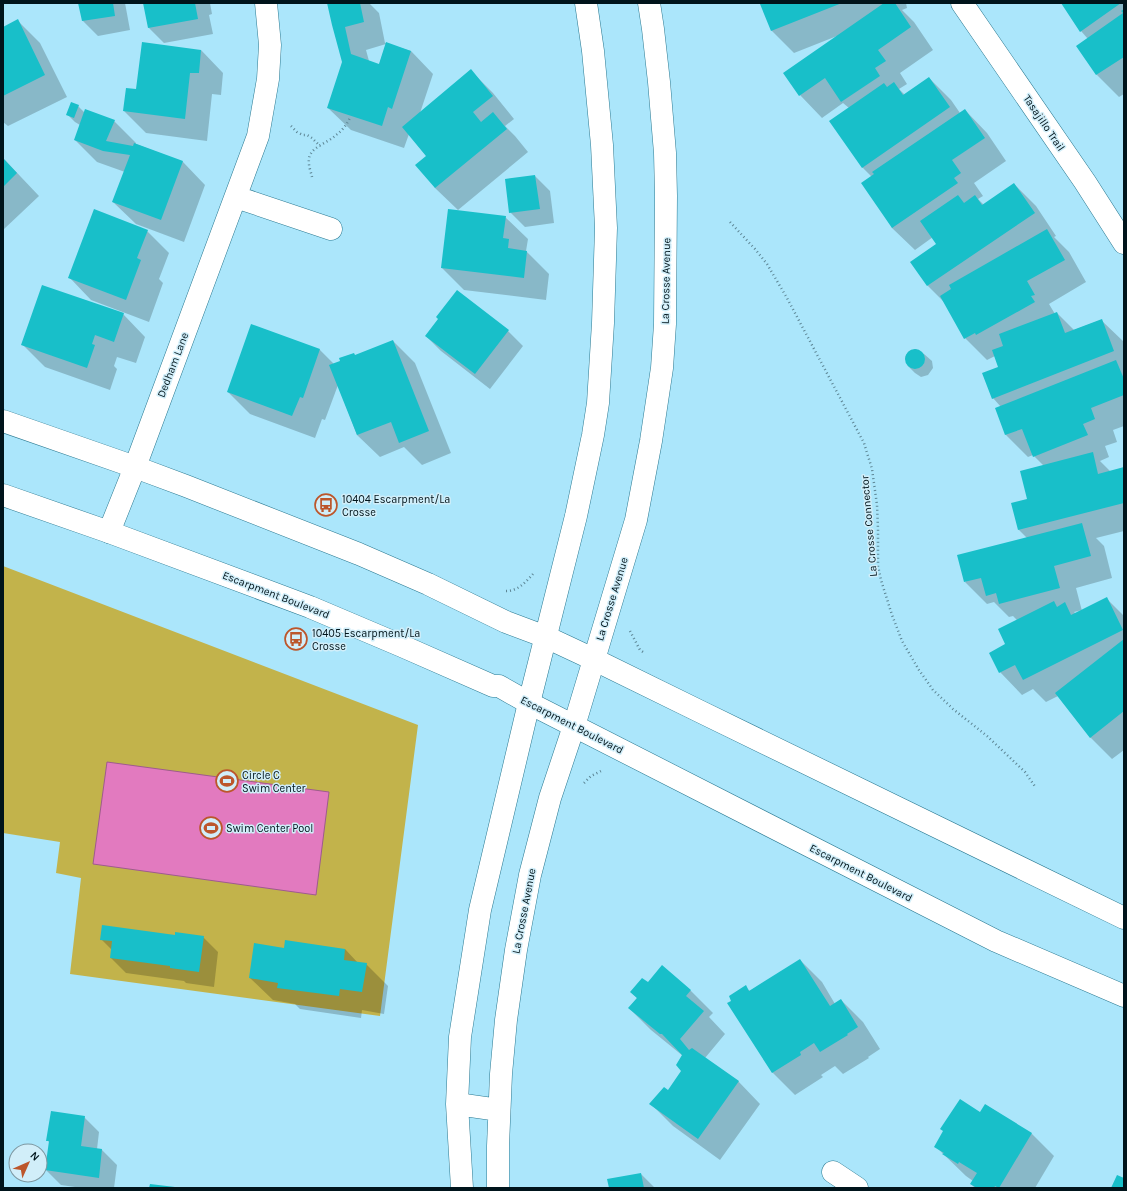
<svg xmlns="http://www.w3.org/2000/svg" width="1127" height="1191" viewBox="0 0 1127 1191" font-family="Karla,sans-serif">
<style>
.green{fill:#c2b34b}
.water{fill:#e27abf;stroke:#9e5b8e}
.shadow{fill:#0003;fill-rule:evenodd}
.building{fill:#18bfc9}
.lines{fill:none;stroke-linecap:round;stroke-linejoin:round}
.minor-casing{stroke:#2a7991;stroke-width:23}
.major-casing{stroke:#2a7991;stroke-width:23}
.path{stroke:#5d8695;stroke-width:2.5;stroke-dasharray:1 3;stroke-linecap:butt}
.minor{stroke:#fff;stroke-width:22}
.major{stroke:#fff;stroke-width:22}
.labels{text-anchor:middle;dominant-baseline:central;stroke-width:3;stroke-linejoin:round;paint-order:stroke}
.street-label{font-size:11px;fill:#00141b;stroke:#d1eef9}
.poi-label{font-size:11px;fill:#00141b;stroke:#d1eef9;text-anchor:start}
</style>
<rect width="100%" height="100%" fill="#abe6fb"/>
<path class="green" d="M 3,566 L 418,725 L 380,1016 L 70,974 L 81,878 L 56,873 L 60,842 L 3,833 Z"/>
<path class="water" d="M 107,762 L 329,792 L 316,895 L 93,864 Z"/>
<path class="shadow" d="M 79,3 L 125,3 L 130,30 L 98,36 L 83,21 Z
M 144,3 L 210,3 L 212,14 L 209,15 L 213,34 L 164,43 L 149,28 Z
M 328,3 L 369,3 L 379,13 L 385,43 L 411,51 L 433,74 L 420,113 L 471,71 L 493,93 L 514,119 L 505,126 L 515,136 L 528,152 L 458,210 L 435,188 L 427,157 L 409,134 L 404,148 L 351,130 L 328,108 L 344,62 ZM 386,44 L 379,65 L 369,61 L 366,50 Z
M 766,3 L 906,3 L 907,8 L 902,10 L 914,22 L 933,50 L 900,73 L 907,84 L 899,89 L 905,95 L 929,78 L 951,100 L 960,113 L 965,110 L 987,133 L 1006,161 L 974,183 L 983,196 L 978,199 L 984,205 L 1014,184 L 1036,206 L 1056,236 L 1054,237 L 1069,252 L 1086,282 L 1049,304 L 1055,314 L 1057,313 L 1074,330 L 1101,320 L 1124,342 L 1124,426 L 1113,430 L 1117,442 L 1105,446 L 1109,457 L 1100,461 L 1111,472 L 1124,468 L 1124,531 L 1096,538 L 1104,546 L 1112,578 L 1076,588 L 1082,611 L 1107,599 L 1124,616 L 1124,750 L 1112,759 L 1090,737 L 1058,696 L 1046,702 L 1033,689 L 1022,695 L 1000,672 L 990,653 L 1006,645 L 1018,621 L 1013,616 L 1009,617 L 994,602 L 987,604 L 965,582 L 1027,538 L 1019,530 L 1012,504 L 1028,500 L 1044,466 L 1033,455 L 1028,457 L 1006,435 L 996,409 L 1001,407 L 993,398 L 999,368 L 995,356 L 987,360 L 965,338 L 945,303 L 928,286 L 912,262 L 938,245 L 933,237 L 915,250 L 892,228 L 872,177 L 863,168 L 831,121 L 849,108 L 843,103 L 822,118 L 800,95 L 837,36 L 794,53 L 772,31 ZM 1082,610 L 1076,614 L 1074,612 Z
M 1062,3 L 1124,3 L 1124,94 L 1119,97 L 1097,75 L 1077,46 L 1088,39 L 1081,31 Z
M 18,21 L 40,43 L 67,97 L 8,126 L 3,122 L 3,28 Z
M 201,50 L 223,73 L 221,95 L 212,94 L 207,141 L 146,133 L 124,111 L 137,90 Z
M 78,106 L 85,113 L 114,121 L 136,143 L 136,144 L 183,162 L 205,185 L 184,242 L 136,224 L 113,202 L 125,172 L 97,162 L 75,140 L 80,125 L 75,122 L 68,115 Z
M 3,158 L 39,196 L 3,230 Z
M 535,176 L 550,191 L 554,223 L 525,227 L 510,212 Z
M 505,217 L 528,239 L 526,251 L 549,274 L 546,300 L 464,290 L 442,268 Z
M 147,231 L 169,253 L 159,279 L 163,283 L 149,322 L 91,300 L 69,277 Z
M 123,314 L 145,337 L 136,363 L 117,357 L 114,366 L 117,369 L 110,390 L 45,367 L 23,345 Z
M 439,319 L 508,331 L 523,346 L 490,389 L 441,351 L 426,336 Z
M 252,325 L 320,350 L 334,364 L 393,341 L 415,363 L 451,453 L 422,465 L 404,447 L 380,457 L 357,435 L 338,385 L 325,420 L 322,419 L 315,438 L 250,414 L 228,392 Z
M 916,349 L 924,354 L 932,361 L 933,368 L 928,375 L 921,377 L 915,373 L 908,366 L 905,357 L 909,351 Z
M 176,936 L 203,937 L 218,952 L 214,987 L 186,983 L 184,981 L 126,973 L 111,958 L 112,950 L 101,939 Z
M 285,949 L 345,949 L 358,963 L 366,964 L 388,986 L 384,1014 L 362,1010 L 361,1018 L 300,1009 L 295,1004 L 273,1000 L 250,978 Z
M 800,960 L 822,982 L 835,1004 L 841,1000 L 863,1022 L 880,1049 L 868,1057 L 869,1058 L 843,1074 L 835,1066 L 821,1075 L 823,1077 L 795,1095 L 773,1073 L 729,1003 L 733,1001 L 745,987 L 750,991 Z
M 662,967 L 691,991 L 713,1013 L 709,1017 L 725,1034 L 705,1058 L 738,1081 L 760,1104 L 720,1160 L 673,1126 L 651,1104 L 668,1092 L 683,1071 L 683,1056 L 651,1030 L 629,1008 L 637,998 L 631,992 L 648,983 Z
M 986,1105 L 1032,1134 L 1054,1156 L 1035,1188 L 975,1188 L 971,1184 L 973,1181 L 966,1176 L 935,1146 L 980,1114 Z
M 84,1117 L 99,1132 L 97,1149 L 102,1150 L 117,1165 L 114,1188 L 82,1188 L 61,1185 L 46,1170 L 50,1143 L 47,1140 Z
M 641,1174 L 655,1188 L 610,1188 Z"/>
<path class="building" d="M 78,3 L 113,3 L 115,16 L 82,21 Z
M 143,3 L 195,3 L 198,19 L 148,28 Z
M 327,3 L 360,3 L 364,22 L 345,27 L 351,54 L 379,64 L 386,42 L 411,51 L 392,109 L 388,107 L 382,126 L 327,108 L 342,62 L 332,25 Z
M 763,3 L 842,3 L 771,31 L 760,4 Z
M 884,3 L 895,3 L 911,27 L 878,50 L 886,61 L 875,68 L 880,76 L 841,102 L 825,78 L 799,96 L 783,73 Z
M 1061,3 L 1121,3 L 1080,32 Z
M 1124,9 L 1124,57 L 1096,75 L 1076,46 L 1123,13 L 1121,11 Z
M 18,19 L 45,75 L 3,96 L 3,27 Z
M 142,42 L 201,50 L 199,73 L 190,73 L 185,119 L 123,111 L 126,88 L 136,89 Z
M 471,69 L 493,96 L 473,112 L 481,122 L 493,112 L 507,129 L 435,188 L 415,165 L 426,156 L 402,127 Z
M 929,77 L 950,107 L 862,168 L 829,121 L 884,83 L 887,87 L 894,82 L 903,95 Z
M 71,102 L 79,105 L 74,118 L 66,115 Z
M 85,109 L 115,120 L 106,141 L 133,146 L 134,143 L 183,161 L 161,220 L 112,202 L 130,155 L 103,151 L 74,140 Z
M 965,109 L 985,138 L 952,160 L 961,173 L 954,178 L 958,183 L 892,228 L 861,183 L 874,174 L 872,172 Z
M 3,158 L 17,173 L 3,187 Z
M 535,175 L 540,209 L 509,213 L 505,179 Z
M 1014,183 L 1035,213 L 927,286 L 910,262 L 936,244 L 920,221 L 958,195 L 964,203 L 975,195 L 982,205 Z
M 94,209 L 148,230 L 137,258 L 141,260 L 126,300 L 68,278 Z
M 448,209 L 506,216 L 503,238 L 509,239 L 508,248 L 527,251 L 524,278 L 441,268 Z
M 1047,229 L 1065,260 L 1027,281 L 1035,295 L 1031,296 L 1035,302 L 976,335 L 975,333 L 964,339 L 940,296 L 951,289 L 949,285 Z
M 42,285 L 124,313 L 114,342 L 95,335 L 92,344 L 95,345 L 87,368 L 21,345 Z
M 457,290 L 509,330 L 475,374 L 425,336 L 438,319 L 436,317 Z
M 1057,312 L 1065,333 L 1102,319 L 1114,351 L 992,399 L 982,373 L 998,367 L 992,350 L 1003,346 L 999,334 Z
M 251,324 L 320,349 L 303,398 L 300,397 L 292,416 L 227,392 Z
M 393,340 L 429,431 L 399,443 L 391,422 L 357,435 L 329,365 L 340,361 L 339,358 L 354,353 L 355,355 Z
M905 359a10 10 0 1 1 20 0a10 10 0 1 1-20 0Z
M 1116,360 L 1124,379 L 1124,395 L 1091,408 L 1095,419 L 1083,424 L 1088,435 L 1033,457 L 1022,429 L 1005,435 L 995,408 Z
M 1093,452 L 1098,474 L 1124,467 L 1124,503 L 1018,530 L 1011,503 L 1027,499 L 1020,471 Z
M 1082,523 L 1091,556 L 1054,566 L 1060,588 L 999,604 L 996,593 L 986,596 L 981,578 L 964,582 L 957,555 Z
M 1107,597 L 1123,630 L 1023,680 L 1015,665 L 999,673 L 989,653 L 1005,644 L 998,629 L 1054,601 L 1057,607 L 1065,602 L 1071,615 Z
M 1124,639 L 1124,711 L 1090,738 L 1055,693 Z
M 102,925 L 175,935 L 175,932 L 204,936 L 199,972 L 170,968 L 170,966 L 110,958 L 112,941 L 100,940 Z
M 285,940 L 345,949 L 344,960 L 367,963 L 362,992 L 340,989 L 339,996 L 277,988 L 278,983 L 249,978 L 254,943 L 284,948 Z
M 800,959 L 830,1006 L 841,999 L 858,1027 L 847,1034 L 848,1035 L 820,1052 L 814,1043 L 800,1052 L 801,1055 L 772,1073 L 727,1003 L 731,1001 L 729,996 L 746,985 L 749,991 Z
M 662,965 L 691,990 L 686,996 L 704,1011 L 680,1039 L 689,1050 L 692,1048 L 739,1081 L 698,1139 L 649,1104 L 664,1087 L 668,1090 L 681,1071 L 676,1065 L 682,1055 L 662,1034 L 660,1034 L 628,1008 L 637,998 L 630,992 L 642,978 L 648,982 Z
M 960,1099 L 980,1112 L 985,1104 L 1032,1133 L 999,1188 L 995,1186 L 994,1188 L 977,1188 L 970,1184 L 977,1173 L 959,1162 L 958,1164 L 942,1154 L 944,1153 L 934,1147 L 943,1131 L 940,1129 Z
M 51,1111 L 85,1116 L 81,1146 L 102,1149 L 99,1178 L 45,1170 L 49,1141 L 46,1141 Z
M 641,1173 L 644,1188 L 609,1188 L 607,1179 Z
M 1117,1175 L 1124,1178 L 1124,1188 L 1111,1188 Z
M 150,1184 L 175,1187 L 174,1188 L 149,1188 Z"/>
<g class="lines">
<g class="minor-casing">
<path id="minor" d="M 962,3 L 1085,182 L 1124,243
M 236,197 L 331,229
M 109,532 L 135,467 L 258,136 L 268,79 L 270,45 L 266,3
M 457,1104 L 499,1110
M 833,1172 L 857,1188
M 462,1188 L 457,1104 L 460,1037 L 480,910 L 529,703 L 576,516 L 593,435 L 598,403 L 603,323 L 606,228 L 602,145 L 593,51 L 586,3
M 498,1188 L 498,1146 L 501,1074 L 506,1020 L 516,950 L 530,875 L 550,798 L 574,726 L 636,520 L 651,441 L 662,368 L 665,324 L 666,196 L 665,153 L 659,82 L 653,29 L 649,3"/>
</g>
<g class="major-casing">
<path id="major" d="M 3,421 L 135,467 L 186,486 L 359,554 L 428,584 L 506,622 L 546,637 L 593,659 L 699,711 L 1124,918
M 3,495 L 109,532 L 310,607 L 402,646 L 493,686 L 499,686 L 529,703 L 996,941 L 1124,996"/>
</g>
<path class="path" d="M 291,126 L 297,132 L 303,135 L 307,135 L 312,138 L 320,146
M 312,177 C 311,172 308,165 309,159 C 310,147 328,143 336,135 C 343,130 347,124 351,116
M 730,222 L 755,249 L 767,264 L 787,298 L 864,443 L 872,469 L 877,505 L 878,529 L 878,566 L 881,580 L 892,615 L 902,641 L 919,670 L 933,690 L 953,709 L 987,736 L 1025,772 L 1036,788
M 506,591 C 518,591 526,582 533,574
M 630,631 L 640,650 L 643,652
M 584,783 L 591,776 L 603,770"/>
<use href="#minor" class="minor"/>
<use href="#major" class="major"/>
</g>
<defs>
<g id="bus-ring" transform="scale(1.15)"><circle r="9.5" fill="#d1eef9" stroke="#bc562b" stroke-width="1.5"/><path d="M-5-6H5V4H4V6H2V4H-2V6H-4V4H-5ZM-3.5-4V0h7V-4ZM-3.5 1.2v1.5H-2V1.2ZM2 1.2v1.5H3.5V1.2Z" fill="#bc562b"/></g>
<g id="stadium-ring" transform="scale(1.15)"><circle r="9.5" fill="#d1eef9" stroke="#bc562b" stroke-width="1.5"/><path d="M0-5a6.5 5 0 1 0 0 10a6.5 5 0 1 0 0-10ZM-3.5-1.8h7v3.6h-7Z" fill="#bc562b"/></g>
</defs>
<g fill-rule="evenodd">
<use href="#bus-ring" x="326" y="505"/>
<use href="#bus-ring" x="296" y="639"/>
<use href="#stadium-ring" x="227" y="781"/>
<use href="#stadium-ring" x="211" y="828"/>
</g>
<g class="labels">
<g class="street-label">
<text transform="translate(1044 123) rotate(56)">Tasajillo Trail</text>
<text transform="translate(666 281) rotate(-89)">La Crosse Avenue</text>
<text transform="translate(173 365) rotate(-69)">Dedham Lane</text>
<text transform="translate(869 526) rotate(-95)">La Crosse Connector</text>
<text transform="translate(276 595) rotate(21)">Escarpment Boulevard</text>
<text transform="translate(612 599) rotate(-73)">La Crosse Avenue</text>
<text transform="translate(572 725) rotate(27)">Escarpment Boulevard</text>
<text transform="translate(861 873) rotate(27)">Escarpment Boulevard</text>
<text transform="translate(524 911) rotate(-79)">La Crosse Avenue</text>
</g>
<g class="poi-label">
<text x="342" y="499">10404 Escarpment/La<tspan x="342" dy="13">Crosse</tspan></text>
<text x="312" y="633">10405 Escarpment/La<tspan x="312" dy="13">Crosse</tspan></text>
<text x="242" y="775">Circle C<tspan x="242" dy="13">Swim Center</tspan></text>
<text x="226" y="828">Swim Center Pool</text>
</g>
</g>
<rect width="1127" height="1191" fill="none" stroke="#00141b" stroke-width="8"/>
<g transform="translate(28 1163) rotate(45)"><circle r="19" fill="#d1eef9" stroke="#7d97a0"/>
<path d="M0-3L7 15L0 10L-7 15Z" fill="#bc562b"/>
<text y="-6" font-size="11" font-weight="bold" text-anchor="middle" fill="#00141b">N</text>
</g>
</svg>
